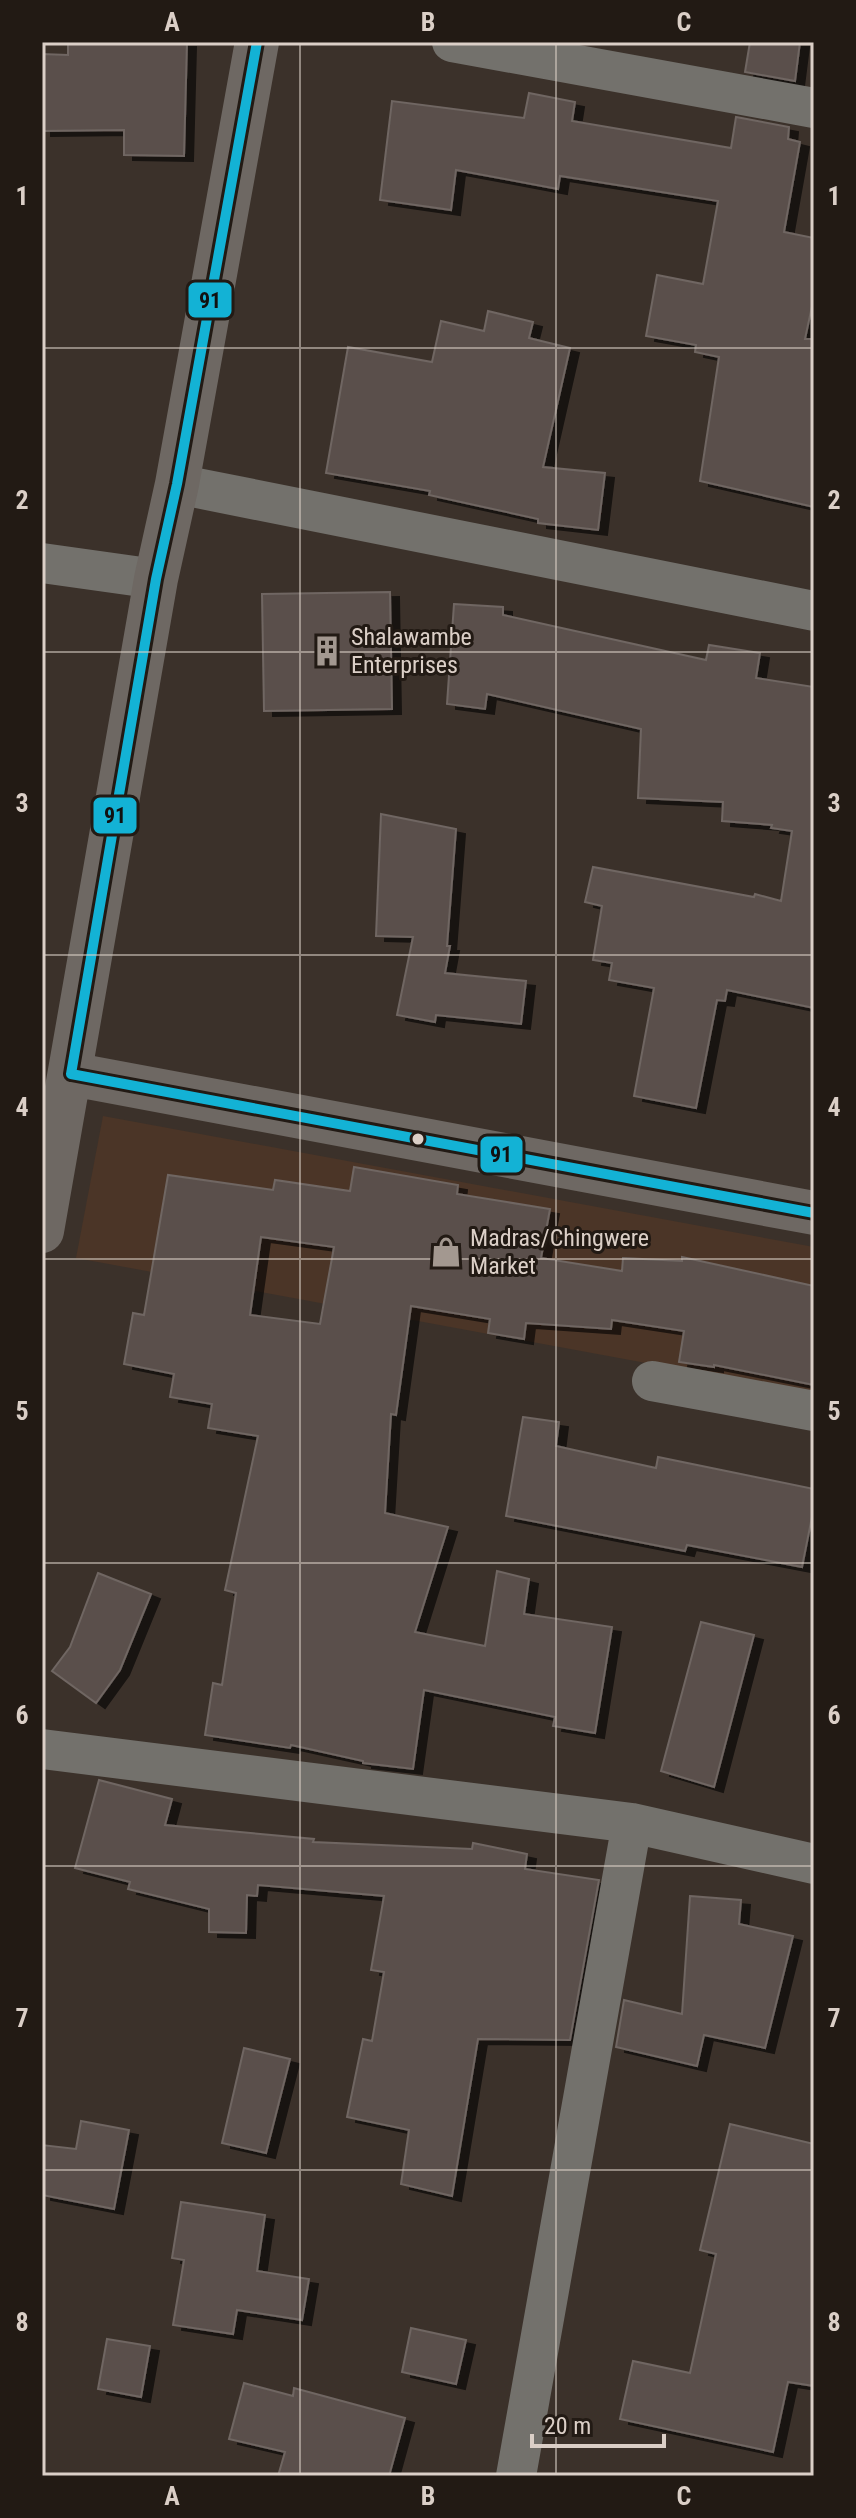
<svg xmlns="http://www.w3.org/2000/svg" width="856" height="2518" viewBox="0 0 856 2518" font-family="'Roboto Condensed',sans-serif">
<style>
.built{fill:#4b3527}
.building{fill:#5a504c;stroke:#6f6662;stroke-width:2;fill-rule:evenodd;filter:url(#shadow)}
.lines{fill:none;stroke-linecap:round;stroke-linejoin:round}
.street{stroke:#73716c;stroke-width:40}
.secondary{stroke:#6e6863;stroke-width:44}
.bus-1-casing{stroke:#221a14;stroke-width:16}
.bus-1{stroke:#13b2d5;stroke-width:10}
.grid{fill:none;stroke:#dbcfc7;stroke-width:2;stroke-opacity:0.55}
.bus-dot{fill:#dbcfc7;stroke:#221a14;stroke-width:3}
.labels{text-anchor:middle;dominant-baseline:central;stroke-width:6;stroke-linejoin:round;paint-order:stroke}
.poi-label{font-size:24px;fill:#dbcfc7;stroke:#221a14;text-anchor:start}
.line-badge{stroke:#221a14;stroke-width:3}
.pale-badge-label{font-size:22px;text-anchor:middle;font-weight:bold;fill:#111}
.neatline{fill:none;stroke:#dbcfc7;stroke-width:3}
.grid-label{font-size:26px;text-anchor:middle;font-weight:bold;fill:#dbcfc7}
</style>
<defs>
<filter id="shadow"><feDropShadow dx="9" dy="5" stdDeviation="0" flood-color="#0009"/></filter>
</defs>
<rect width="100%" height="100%" fill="#3b312a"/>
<path class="built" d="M 103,1116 L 814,1247 L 814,1394 L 76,1258 Z"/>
<path class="building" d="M 68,42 L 187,42 L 184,156 L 124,155 L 124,130 L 42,131 L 42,54 L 68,55 Z
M 750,42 L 800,42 L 795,81 L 745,72 Z
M 529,93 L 575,102 L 572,121 L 731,148 L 736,117 L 789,127 L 788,139 L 800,142 L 784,232 L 814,238 L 814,297 L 805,339 L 814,339 L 814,507 L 700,481 L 719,357 L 695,352 L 696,345 L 646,336 L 657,275 L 703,284 L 718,201 L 560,176 L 558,189 L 456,170 L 451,210 L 380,200 L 392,101 L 524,118 Z
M 488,311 L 533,322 L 529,338 L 570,348 L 543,467 L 605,473 L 598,530 L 538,523 L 538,519 L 429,495 L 430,491 L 326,473 L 348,347 L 432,362 L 441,321 L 484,331 Z
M 390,592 L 392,709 L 264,711 L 262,594 Z
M 454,604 L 503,607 L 503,615 L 706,660 L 709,645 L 760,653 L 756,678 L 814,687 L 814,1008 L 727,990 L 725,1001 L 717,1000 L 696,1108 L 634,1096 L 654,988 L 609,980 L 612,963 L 593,960 L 602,906 L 585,902 L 593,867 L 754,897 L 755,894 L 781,901 L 792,831 L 771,828 L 772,825 L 722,821 L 723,802 L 638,798 L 641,729 L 487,694 L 485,709 L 447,704 Z
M 381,814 L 456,829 L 447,946 L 450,946 L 445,973 L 526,981 L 521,1024 L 436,1015 L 435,1022 L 397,1015 L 413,937 L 376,936 Z
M 354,1167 L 458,1185 L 457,1194 L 550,1209 L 541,1258 L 622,1271 L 623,1258 L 682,1261 L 682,1257 L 814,1286 L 814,1385 L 714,1365 L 714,1367 L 679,1362 L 684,1331 L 612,1320 L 611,1329 L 526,1323 L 524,1339 L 488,1333 L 490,1319 L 411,1306 L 396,1415 L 391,1414 L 385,1513 L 448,1527 L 415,1632 L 485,1646 L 497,1571 L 529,1579 L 524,1614 L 612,1627 L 595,1733 L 553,1726 L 555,1717 L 424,1690 L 413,1769 L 363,1763 L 363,1761 L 291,1745 L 290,1748 L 205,1735 L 213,1683 L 222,1685 L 236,1593 L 225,1590 L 258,1436 L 208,1428 L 212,1404 L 170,1397 L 174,1374 L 124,1364 L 133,1313 L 144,1315 L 168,1175 L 273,1190 L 275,1180 L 350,1191 ZM 261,1237 L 334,1247 L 320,1324 L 250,1315 Z
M 523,1417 L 559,1422 L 556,1446 L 656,1468 L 658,1457 L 814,1489 L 814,1507 L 802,1567 L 687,1545 L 685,1551 L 506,1516 Z
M 98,1573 L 151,1594 L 120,1670 L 96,1703 L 52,1671 L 70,1647 Z
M 701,1622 L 754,1635 L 714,1787 L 661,1771 Z
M 99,1780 L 172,1799 L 165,1825 L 314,1839 L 313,1842 L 472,1849 L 473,1843 L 527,1854 L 525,1869 L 599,1880 L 570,2040 L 478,2039 L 452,2196 L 401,2184 L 409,2130 L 347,2117 L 363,2039 L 372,2041 L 384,1972 L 371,1970 L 384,1896 L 258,1885 L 257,1896 L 247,1895 L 246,1933 L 209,1932 L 209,1909 L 128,1889 L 130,1882 L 75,1868 Z
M 690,1896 L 741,1900 L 739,1924 L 793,1936 L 765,2048 L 704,2035 L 697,2066 L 616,2047 L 624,2000 L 682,2014 Z
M 244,2048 L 290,2059 L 266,2153 L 222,2143 Z
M 81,2121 L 129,2130 L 114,2209 L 42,2195 L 42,2145 L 76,2149 Z
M 730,2124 L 814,2144 L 814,2386 L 788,2382 L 773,2452 L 620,2419 L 633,2361 L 690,2373 L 716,2254 L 700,2250 Z
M 181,2202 L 265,2215 L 257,2271 L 309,2279 L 302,2320 L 237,2310 L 233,2334 L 173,2325 L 184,2260 L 172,2258 Z
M 411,2328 L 466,2340 L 456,2384 L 402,2372 Z
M 107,2339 L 150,2346 L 141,2397 L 98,2389 Z
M 244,2383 L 293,2396 L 294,2388 L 405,2418 L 389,2476 L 278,2476 L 285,2452 L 229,2439 Z"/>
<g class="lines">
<path class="street" d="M 452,42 L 814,108
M 177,484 L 814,611
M 42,563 L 156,579
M 652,1381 L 814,1411
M 42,1749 L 632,1823 L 814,1864
M 516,2476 L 632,1823"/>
<path class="secondary" d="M 71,1074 L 814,1213
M 42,1231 L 156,579 L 177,484 L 257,42"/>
<g class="bus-1-casing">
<path id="bus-1" d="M 71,1074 L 156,579 L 177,484 L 257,42
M 71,1074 L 814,1213"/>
</g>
<use href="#bus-1" class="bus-1"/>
</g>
<path class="grid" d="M 300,42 L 300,2476M 556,42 L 556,2476M 42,348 L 814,348M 42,652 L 814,652M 42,955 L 814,955M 42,1259 L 814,1259M 42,1563 L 814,1563M 42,1866 L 814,1866M 42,2170 L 814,2170"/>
<defs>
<g id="building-bare" transform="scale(2.4)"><path d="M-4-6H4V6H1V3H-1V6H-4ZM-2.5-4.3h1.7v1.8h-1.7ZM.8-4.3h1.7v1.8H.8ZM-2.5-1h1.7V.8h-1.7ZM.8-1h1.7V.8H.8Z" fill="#a39890" stroke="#221a14" stroke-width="2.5" paint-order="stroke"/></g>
<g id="shop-bare" transform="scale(2.4)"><path d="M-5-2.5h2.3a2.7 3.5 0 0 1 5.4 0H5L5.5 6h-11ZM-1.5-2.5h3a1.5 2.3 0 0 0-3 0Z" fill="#a39890" stroke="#221a14" stroke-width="2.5" paint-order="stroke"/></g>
</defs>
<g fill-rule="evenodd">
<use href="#building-bare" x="327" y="651"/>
<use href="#shop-bare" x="446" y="1252"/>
</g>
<circle class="bus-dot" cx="418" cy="1139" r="7"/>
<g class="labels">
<g class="poi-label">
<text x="351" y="637">Shalawambe<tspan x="351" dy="28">Enterprises</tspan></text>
<text x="470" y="1238">Madras/Chingwere<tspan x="470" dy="28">Market</tspan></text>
</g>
</g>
<g class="line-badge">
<rect x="187" y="281" width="46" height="38" rx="8" fill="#13b2d5"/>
<rect x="92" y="796" width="46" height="39" rx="8" fill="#13b2d5"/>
<rect x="479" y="1135" width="45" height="39" rx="8" fill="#13b2d5"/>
</g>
<g class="pale-badge-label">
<text x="210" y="308">91</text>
<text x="115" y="823">91</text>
<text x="501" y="1162">91</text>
</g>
<rect width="856" height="2518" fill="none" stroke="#221a14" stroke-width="88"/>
<path d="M532 2434v12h132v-12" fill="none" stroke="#dbcfc7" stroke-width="4"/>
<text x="544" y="2434" font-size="24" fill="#dbcfc7" stroke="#221a14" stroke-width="6" paint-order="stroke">20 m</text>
<rect x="44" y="44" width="768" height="2430" class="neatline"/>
<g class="grid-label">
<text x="172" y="31">A</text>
<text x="428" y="31">B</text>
<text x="684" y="31">C</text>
<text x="22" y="205">1</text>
<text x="834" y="205">1</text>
<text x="22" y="509">2</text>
<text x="834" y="509">2</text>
<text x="22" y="812">3</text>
<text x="834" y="812">3</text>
<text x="22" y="1116">4</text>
<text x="834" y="1116">4</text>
<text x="22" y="1420">5</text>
<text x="834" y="1420">5</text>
<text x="22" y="1724">6</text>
<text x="834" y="1724">6</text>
<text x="22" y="2027">7</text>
<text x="834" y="2027">7</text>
<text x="22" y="2331">8</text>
<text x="834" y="2331">8</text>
<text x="172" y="2505">A</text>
<text x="428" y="2505">B</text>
<text x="684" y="2505">C</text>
</g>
</svg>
